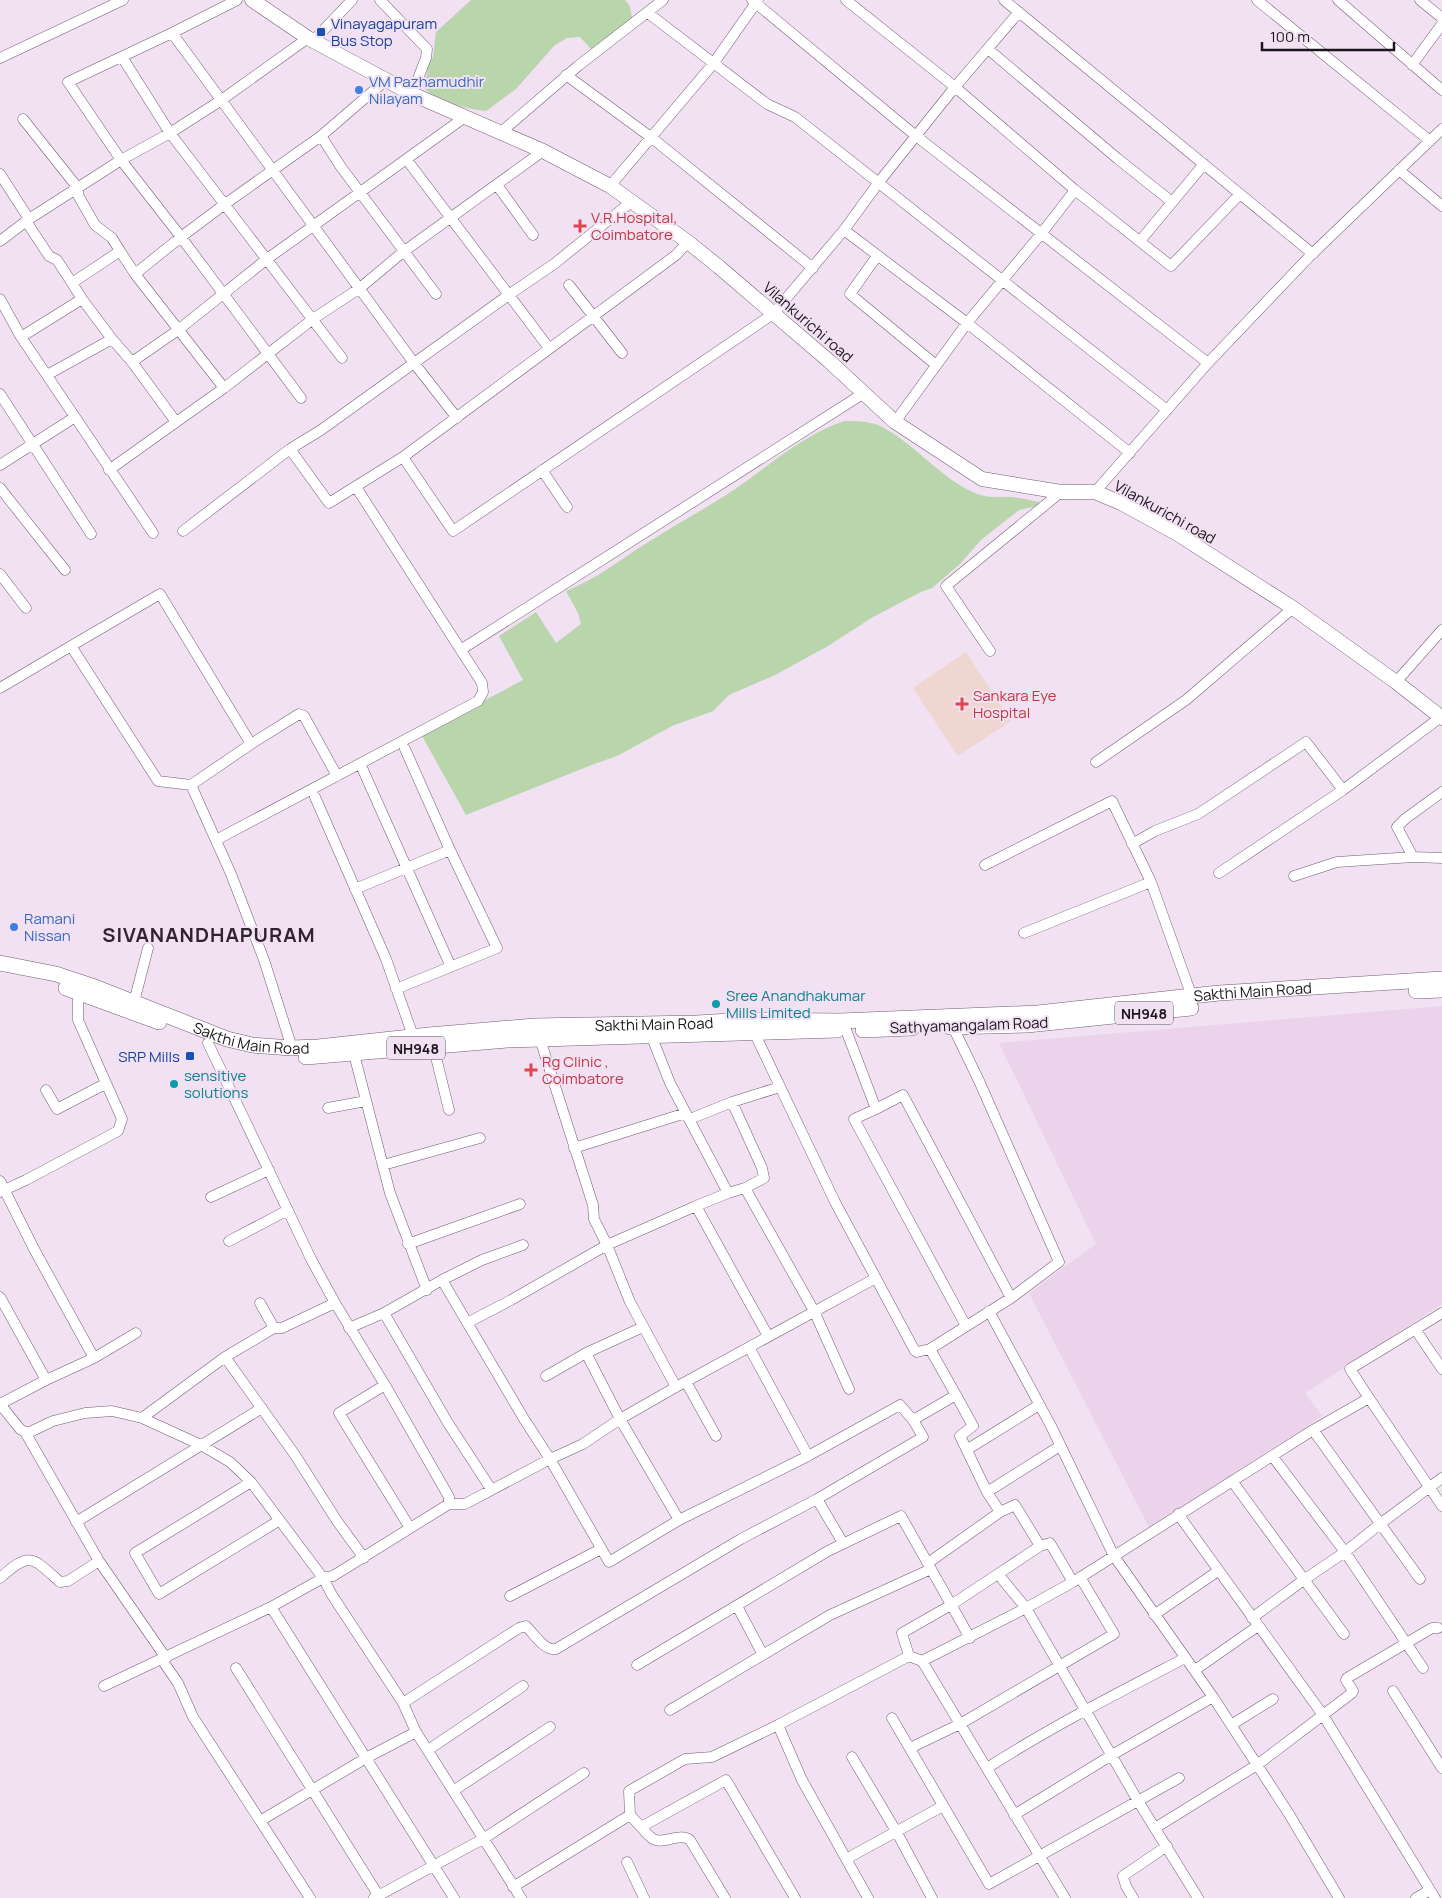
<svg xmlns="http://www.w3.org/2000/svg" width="1442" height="1898" viewBox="0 0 1442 1898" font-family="Manrope,sans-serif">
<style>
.built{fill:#ebd3eb}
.medical{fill:#f0d6d0}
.green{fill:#b9d5ac}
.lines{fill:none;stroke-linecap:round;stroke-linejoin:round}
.minor-casing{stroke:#6d5e6e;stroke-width:11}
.major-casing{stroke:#6d5e6e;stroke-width:15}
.highway-casing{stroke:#6d5e6e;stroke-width:16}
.minor{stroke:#fff;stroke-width:10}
.major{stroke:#fff;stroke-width:14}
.highway{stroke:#fff;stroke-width:15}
.transit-dot{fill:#1a4fb4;stroke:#f2e0f3;stroke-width:2}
.shop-dot{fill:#3f7fe0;stroke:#f2e0f3;stroke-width:2}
.health-dot{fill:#e0444e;stroke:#f2e0f3;stroke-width:2}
.culture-dot{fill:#0f9aa8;stroke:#f2e0f3;stroke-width:2}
.labels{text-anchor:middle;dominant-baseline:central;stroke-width:4;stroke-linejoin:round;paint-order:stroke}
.shield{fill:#f2e0f3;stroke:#5c535c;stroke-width:1}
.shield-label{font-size:14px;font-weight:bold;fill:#1c161c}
.transit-label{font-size:15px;fill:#164399;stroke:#f2e0f3;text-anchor:start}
.shop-label{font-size:15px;fill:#366cbe;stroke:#f2e0f3;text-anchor:start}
.health-label{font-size:15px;fill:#be3a42;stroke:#f2e0f3;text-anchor:start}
.street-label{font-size:15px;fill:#1c161c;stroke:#f2e0f3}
.culture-label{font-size:15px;fill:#0d838f;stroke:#f2e0f3;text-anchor:start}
.district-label{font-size:20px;font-weight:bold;letter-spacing:1px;fill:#312432;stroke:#f2e0f3}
</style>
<rect width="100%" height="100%" fill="#f2e0f3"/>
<path class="built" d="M 1442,1006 L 1442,1304 L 1305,1393 L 1322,1416 L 1150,1529 L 1029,1293 L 1096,1244 L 999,1043 Z"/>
<path class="medical" d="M 966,652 L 1011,721 L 958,756 L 913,688 Z"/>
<path class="green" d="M 471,0 L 625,0 L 630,6 L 632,18 L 591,49 L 580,37 L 567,38 L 554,46 L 516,89 L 486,111 C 467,109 437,102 424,88 L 429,64 L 433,57 L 436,32 Z
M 844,421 C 855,421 867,421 878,425 C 913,441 939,478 975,493 C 987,498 997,497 1009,497 C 1019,497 1029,500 1039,502 L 1037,506 L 1019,510 L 981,540 L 960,564 L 932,588 L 921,592 L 873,617 L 828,646 L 775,675 L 729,695 L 713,711 L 672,726 L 617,756 L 594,764 L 466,815 L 421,734 L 523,680 L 499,636 L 536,612 L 556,643 L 581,624 L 578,613 L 566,591 C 597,579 622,558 650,541 C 678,523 707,508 735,489 C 770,465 803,435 844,421 Z"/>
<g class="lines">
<g class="minor-casing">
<path id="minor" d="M 237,0 L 172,33 L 68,82 L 121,160 L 181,237 L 301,398
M 380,0 L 427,49 L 426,58 L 412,94
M 752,0 L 916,136 L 1208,363
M 1004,0 L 1313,254
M 1257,0 L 1430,141
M 1338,0 L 1442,90
M 1420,0 L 1442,18
M 1019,12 L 955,87 L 1075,190 L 1171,266 L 1240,194
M 648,13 L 767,104 L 795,117 L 1167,410
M 172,33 L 414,363 L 457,418
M 314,40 L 352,0
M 988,49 L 1118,159 L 1172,202
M 122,57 L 170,133 L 342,358
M 0,58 L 123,0
M 1412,65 L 1442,24
M 566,75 L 652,138 L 813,268
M 23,119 L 78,188 L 78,195 L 95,225
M 500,133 L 578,66 L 663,0
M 321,136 L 341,167 L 436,294
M 407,160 L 549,348
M 1399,170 L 1442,206
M 0,174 L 29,219
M 497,185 L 533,235
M 610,186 L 713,64 L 758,0
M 631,202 L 554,264 L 510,294 L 321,430 L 290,449 L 329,503 L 403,457 L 676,255 L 688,242
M 92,220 L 95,225 L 112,238 L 120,251
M 26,221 L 49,256 L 57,260 L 72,283
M 844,230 L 967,323 L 1130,453
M 0,241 L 29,219 L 121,160 L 170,133 L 220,101 L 308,38
M 1140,241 L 1204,164
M 877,256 L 850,294 L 936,365
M 135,274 L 224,388
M 569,285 L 622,353
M 0,299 L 21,337
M 82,299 L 112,339 L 132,362 L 176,422
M 132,362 L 178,330 L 267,259 L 465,117
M 47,375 L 112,339
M 0,394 L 91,534
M 75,417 L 153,533
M 895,422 L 967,323 L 1041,234 L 1075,190
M 403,457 L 453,531 L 773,314 L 844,230 L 879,182 L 955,87 L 846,0
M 0,465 L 75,417 L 21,337 L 82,299 L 72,283 L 120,251 L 135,274 L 181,237 L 225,204 L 321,136 L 386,80
M 109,470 L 224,388 L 313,319 L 360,288 L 403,252 L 543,151
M 542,470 L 567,507
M 0,488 L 65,570
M 1095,492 L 1208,363 L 1309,257 L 1442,129
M 183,531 L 290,449
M 0,574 L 26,608
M 71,646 L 160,594 L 251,744 L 191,785
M 462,649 L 864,393
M 990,651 L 946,586 L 1061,492
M 1396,682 L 1442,630
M 0,688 L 71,646 L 158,781 L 191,785 L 231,874 L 264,960 L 292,1048
M 251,744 L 299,714 L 304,716 L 337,776
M 1096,762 L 1186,700 L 1293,608
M 363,770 L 451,967
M 315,797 L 386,959 L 413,1036
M 216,840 L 478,701 L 483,692 L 482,683 L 356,487
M 1132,844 L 1155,831 L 1198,814 L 1306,742 L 1343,790
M 1413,857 L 1397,827 L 1405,819 L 1442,792
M 985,865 L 1112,801 L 1151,882 L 1192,997
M 1219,873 L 1343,790 L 1441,717
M 1294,876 L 1337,862 L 1413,857 L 1442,858
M 355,889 L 450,850
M 1024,933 L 1151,882
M 396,989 L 497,948 L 450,850 L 405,749
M 134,1002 L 148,948
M 846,1030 L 876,1109 L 903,1095 L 1011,1298
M 754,1032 L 835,1202 L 915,1351 L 917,1352 L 930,1349
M 651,1035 L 670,1083 L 728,1193 L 745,1188 L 814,1311 L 849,1389
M 540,1039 L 593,1205 L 594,1219 L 607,1245 L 630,1302 L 676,1387
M 433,1045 L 449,1110
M 354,1054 L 390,1193 L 427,1290
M 46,1090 L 57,1109 L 105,1084
M 732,1102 L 762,1168 L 764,1178 L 745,1188
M 328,1108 L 366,1101
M 876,1109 L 854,1119 L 966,1326
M 690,1119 L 732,1102 L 780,1087
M 574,1148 L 686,1113
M 383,1165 L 480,1138
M 0,1181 L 34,1249 L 94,1358 L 46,1380 L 0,1297
M 0,1192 L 26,1180 L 118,1131 L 122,1119 L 78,1020 L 78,992
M 211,1197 L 269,1170
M 696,1206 L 728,1193
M 229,1241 L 288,1210
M 408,1244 L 520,1204
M 442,1280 L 482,1260 L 523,1245
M 260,1303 L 274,1328
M 989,1311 L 1051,1426 L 1114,1556 L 1213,1697 L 1289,1814 L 1339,1898
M 384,1313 L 448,1423 L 491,1489
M 467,1323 L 511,1300 L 607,1245 L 696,1206 L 768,1336
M 349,1328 L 384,1313 L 442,1280 L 524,1419 L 550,1459 L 609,1562 L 679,1520 L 808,1456 L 900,1405 L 913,1420 L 956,1395 L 930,1349 L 1011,1298 L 1059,1262 L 980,1083 L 953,1027
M 1415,1329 L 1442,1369
M 749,1347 L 808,1456
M 586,1353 L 620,1419 L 679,1520
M 225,1357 L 295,1455 L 337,1521 L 364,1558
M 94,1358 L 136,1333
M 546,1376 L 586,1353 L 643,1327
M 686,1382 L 716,1436
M 385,1385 L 339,1413 L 410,1528
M 956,1395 L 973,1426 L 960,1436 L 987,1492 L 1000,1512 L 1015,1505 L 1040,1546 L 998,1574 L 1026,1608 L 1138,1801 L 1198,1898
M 1369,1398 L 1442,1506
M 0,1404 L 20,1429 L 25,1432 L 30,1432 L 53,1421 L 85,1413 L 112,1411 L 142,1418 L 201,1445 L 230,1462 L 251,1482 L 323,1578 L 332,1595 L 403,1703 L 416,1732 L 521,1898
M 0,1404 L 46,1380
M 142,1418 L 225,1357 L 274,1328 L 282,1328 L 335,1303
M 1313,1430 L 1420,1579
M 25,1432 L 99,1561
M 968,1449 L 1039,1405
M 1273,1457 L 1345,1552 L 1423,1668
M 1232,1481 L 1344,1634
M 251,1482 L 135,1553 L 159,1594 L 280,1520
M 987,1492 L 1060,1446
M 817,1499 L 843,1543
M 449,1504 L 465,1504 L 550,1459 L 583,1444 L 620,1419 L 676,1387 L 876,1278
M 1178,1514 L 1323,1715 L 1435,1898
M 76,1522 L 262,1408
M 1040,1546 L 1050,1543 L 1073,1582
M 928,1563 L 1000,1512
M 0,1578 C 30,1551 32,1557 60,1582 L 68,1581 L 99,1561 L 166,1658
M 510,1596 L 601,1549
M 737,1606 L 763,1655
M 271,1607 L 454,1898
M 1154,1615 L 1218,1571
M 1252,1618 L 1305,1579 L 1345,1552 L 1380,1524 L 1442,1478
M 909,1656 L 902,1633 L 951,1605 L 998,1574
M 162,1660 L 178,1683 L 193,1717 L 310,1898
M 922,1661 L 1065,1898
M 637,1665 L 828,1551 L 901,1516 L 970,1638
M 236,1668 L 380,1898
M 1195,1670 L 1258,1626
M 104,1686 L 271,1607 L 323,1578 L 333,1576 L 449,1504 L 449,1497 L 385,1385 L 335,1303 L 311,1259 L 208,1043
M 1393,1691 L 1442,1768
M 403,1703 L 519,1628 L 526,1626 C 534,1634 544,1651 556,1649 L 741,1539 L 817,1499 L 923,1437 L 913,1420
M 670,1710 L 830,1615 L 931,1569
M 892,1718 L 989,1884 L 1179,1778
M 778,1725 L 802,1780 L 868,1898
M 1231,1725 L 1273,1699
M 910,1748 L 960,1724 L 1114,1634 L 1080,1577
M 428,1750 L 523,1686
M 852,1757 L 896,1831 L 932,1898
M 987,1768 C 1051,1727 1118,1693 1185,1658
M 453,1791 L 550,1727
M 630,1815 L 641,1827 L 726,1780 L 795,1898
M 1014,1815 L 1112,1755 L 1213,1697
M 260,1821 L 366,1758 L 416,1732
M 641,1827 C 644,1831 649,1836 653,1839 C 665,1845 679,1832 690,1840 L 725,1898
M 1155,1828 L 1257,1765 L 1352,1693 L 1353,1691 L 1346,1680 L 1347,1678 L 1432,1628 L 1438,1628
M 846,1859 L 943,1806
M 627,1862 L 644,1898
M 513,1887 L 630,1815 L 629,1791 L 685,1759 L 712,1757 L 778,1725 L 909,1656 L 922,1661 L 1026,1608 L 1073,1582 L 1313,1430 L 1369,1398 L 1350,1369 L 1442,1313
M 374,1898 L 483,1839 L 584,1773
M 1133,1898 L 1126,1886 L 1123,1876 L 1167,1846
M 1416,1898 L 1430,1890"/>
</g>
<g class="major-casing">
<path id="major" d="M 252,0 L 308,38 L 412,94 L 543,151 L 610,186 L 688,242 L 719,267 L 829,361 L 895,422 L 982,479 L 1061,492 L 1095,492 L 1121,503 L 1176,533 L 1293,608 L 1396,682 L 1442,718"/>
</g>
<g class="highway-casing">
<g id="highway">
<path id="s1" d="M 0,963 L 56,974 L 92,986 L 227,1039 L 252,1045 L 292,1048 L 318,1047 L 429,1035 L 535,1026 L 697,1023 L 747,1020 L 840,1021 L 1038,1013 L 1219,993 L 1442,979"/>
<path d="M 66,988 L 159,1022"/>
<path d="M 1416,991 L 1442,990"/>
<path d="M 950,1027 L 1027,1025 L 1191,1008"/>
<path d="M 863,1030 L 912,1028"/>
<path d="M 306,1057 L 507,1040 L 837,1030"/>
</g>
</g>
<use href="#minor" class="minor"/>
<use href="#major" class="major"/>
<use href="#highway" class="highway"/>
</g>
<g class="transit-dot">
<rect x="316" y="27" width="10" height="10" rx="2.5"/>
<rect x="185" y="1051" width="10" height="10" rx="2.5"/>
</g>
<g class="shop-dot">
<circle cx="359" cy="90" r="5"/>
<circle cx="14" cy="927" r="5"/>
</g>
<g class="health-dot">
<path d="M577.5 218.5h5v5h5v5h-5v5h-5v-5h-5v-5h5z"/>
<path d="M959.5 696.5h5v5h5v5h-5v5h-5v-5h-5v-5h5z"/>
<path d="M528.5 1062.5h5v5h5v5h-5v5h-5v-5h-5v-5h5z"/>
</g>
<g class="culture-dot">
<circle cx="716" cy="1004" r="5"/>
<circle cx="174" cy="1084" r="5"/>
</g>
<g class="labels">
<g class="shield">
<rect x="1115" y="1001.5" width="58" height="23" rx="4"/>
<rect x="387" y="1036.5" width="58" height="23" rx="4"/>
</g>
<g class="shield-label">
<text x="1144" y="1013">NH948</text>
<text x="416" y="1048">NH948</text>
</g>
<g class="transit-label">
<text x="331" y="23">Vinayagapuram<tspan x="331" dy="17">Bus Stop</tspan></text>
<text x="180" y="1056" text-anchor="end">SRP Mills</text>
</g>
<g class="shop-label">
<text x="369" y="81">VM Pazhamudhir<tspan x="369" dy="17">Nilayam</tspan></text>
<text x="24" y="918">Ramani<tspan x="24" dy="17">Nissan</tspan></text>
</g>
<g class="health-label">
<text x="591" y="217">V.R.Hospital,<tspan x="591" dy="17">Coimbatore</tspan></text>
<text x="973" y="695">Sankara Eye<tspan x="973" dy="17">Hospital</tspan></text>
<text x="542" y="1061">Rg Clinic ,<tspan x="542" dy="17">Coimbatore</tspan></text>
</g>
<g class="street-label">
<text transform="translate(808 322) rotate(41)">Vilankurichi road</text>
<text transform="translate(1165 512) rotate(29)">Vilankurichi road</text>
<text stroke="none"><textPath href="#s1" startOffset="1269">Sakthi Main Road</textPath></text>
<text stroke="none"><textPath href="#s1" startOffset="669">Sakthi Main Road</textPath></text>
<text transform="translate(969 1025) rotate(-2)">Sathyamangalam Road</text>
<text stroke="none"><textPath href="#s1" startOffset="264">Sakthi Main Road</textPath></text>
</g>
<g class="culture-label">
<text x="726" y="995">Sree Anandhakumar<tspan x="726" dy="17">Mills Limited</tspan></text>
<text x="184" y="1075">sensitive<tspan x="184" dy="17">solutions</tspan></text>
</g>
<g class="district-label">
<text x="209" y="934">SIVANANDHAPURAM</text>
</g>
</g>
<path d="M1262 42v8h132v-8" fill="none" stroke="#1c161c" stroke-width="2.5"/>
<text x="1270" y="42" font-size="15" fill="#1c161c" stroke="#f2e0f3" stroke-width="4" paint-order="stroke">100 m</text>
</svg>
